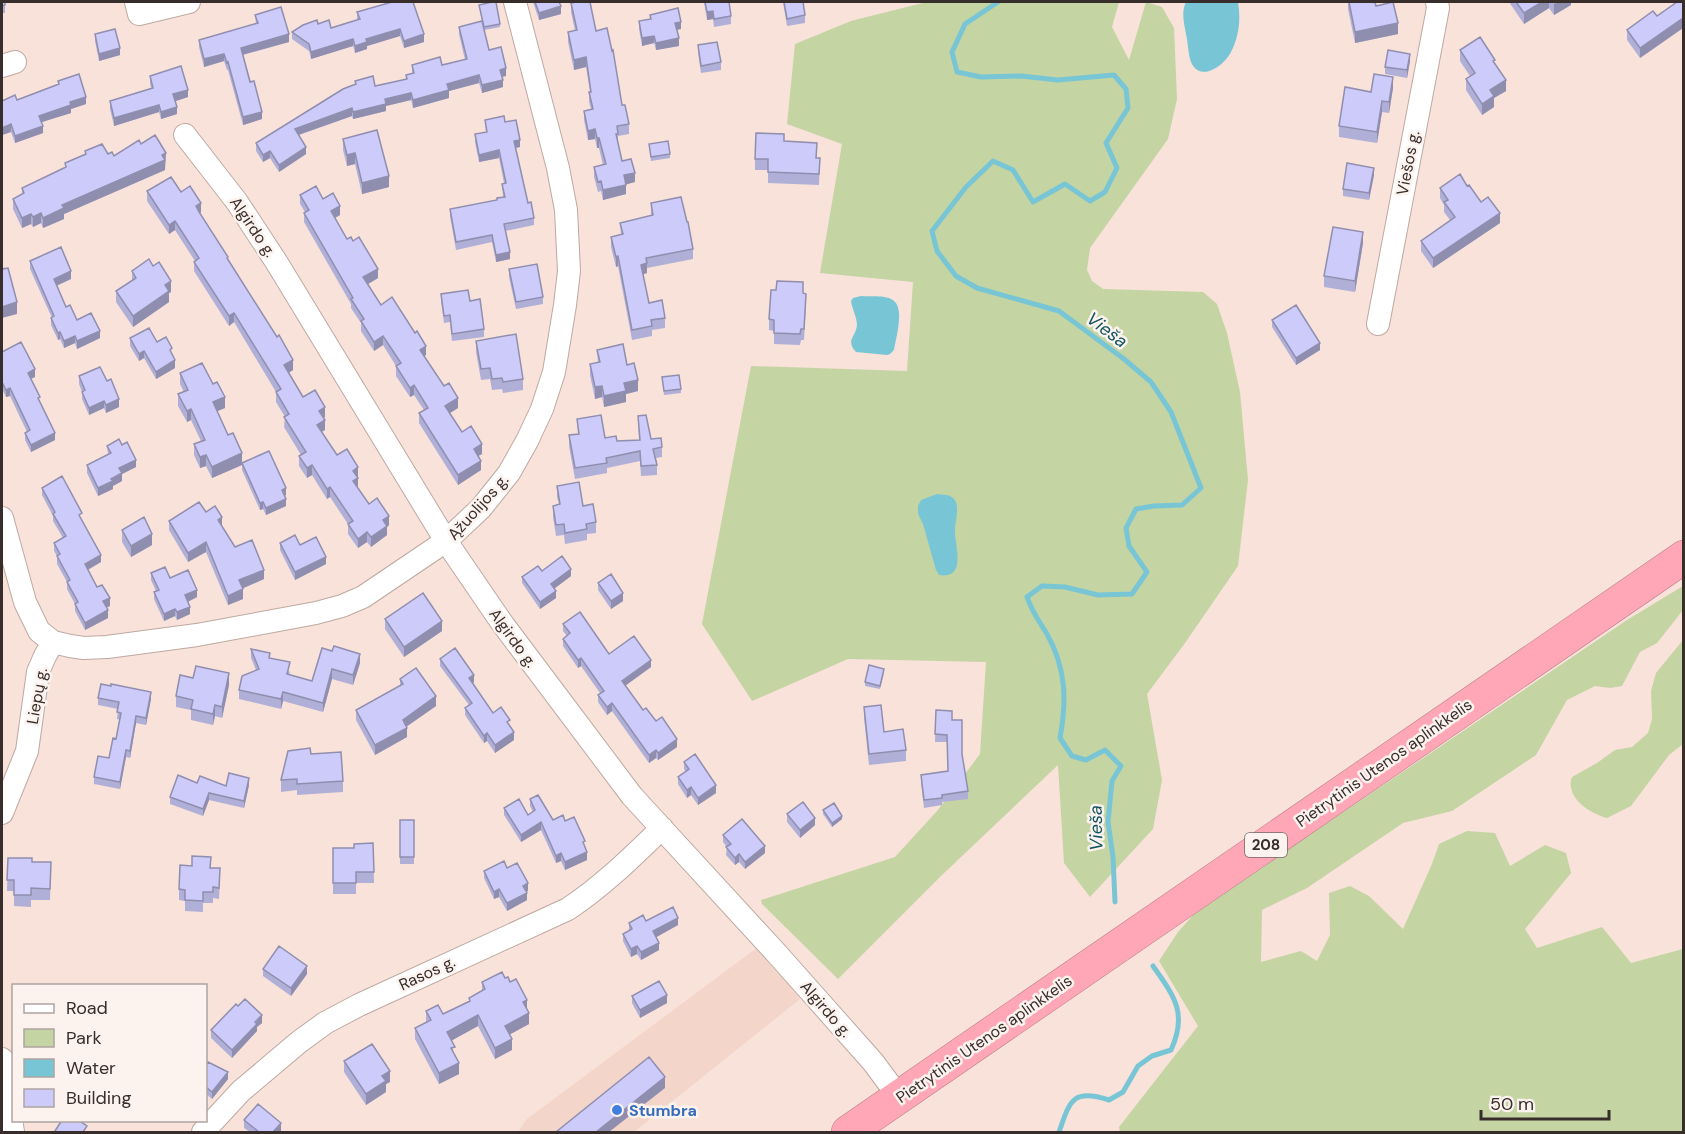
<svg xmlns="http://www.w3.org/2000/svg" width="1685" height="1134" viewBox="0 0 1685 1134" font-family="'DM Sans',sans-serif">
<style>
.built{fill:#f3d5ca}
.green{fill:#c4d4a3}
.water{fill:#78c6d5}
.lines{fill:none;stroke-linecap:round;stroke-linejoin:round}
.stream{stroke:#78c6d5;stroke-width:5}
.minor-casing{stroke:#bea9a1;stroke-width:24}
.highway-casing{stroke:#b97d86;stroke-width:34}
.minor{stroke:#fff;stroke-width:22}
.highway{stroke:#ffa7b7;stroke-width:33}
.wall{fill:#b0afd7}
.shaded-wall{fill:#908eaf}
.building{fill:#cdcbfa;stroke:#908eaf;stroke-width:1.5}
.shop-dot{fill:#3f7fe0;stroke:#fcf3ef;stroke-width:2}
.labels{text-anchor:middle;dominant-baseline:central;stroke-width:5;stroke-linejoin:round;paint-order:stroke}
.shield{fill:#fcf3ef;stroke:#726966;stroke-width:1.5}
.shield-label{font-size:15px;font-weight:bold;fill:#372e2b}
.street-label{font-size:16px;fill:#372e2b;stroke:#fcf3ef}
.shop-label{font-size:16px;font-weight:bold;fill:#366cbe;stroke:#fcf3ef;text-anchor:start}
.water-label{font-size:18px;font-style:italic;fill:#115560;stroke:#fcf3ef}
</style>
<rect width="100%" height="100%" fill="#f8e2da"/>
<path class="built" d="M 758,947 L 800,999 L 634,1132 L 518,1132 L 527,1119 Z"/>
<path class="green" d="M 927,2 L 1119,2 L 1112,27 L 1129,60 L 1146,2 L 1162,7 L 1174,28 L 1177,99 L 1168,139 L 1090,248 L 1087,270 L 1092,281 L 1103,289 L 1203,292 L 1217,304 L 1227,333 L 1240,392 L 1248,480 L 1238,566 L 1185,643 L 1147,694 L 1162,780 L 1153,829 L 1090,897 L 1064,863 L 1058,765 L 942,875 L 838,979 L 762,904 L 761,900 L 895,857 L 937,811 L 980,754 L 986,662 L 848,659 L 752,701 L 702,624 L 751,366 L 907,371 L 913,282 L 820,273 L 842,144 L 787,124 L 795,44 L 851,21 Z
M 1683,586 L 1683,610 L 1657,643 L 1640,652 L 1622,686 L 1610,688 L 1595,686 L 1567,700 L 1536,755 L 1452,811 L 1403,823 L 1307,888 L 1262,910 L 1261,962 L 1301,951 L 1317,961 L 1330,935 L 1329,893 L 1350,886 L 1369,896 L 1403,929 L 1432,864 L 1439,844 L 1467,831 L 1495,833 L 1510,866 L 1545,845 L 1566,853 L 1571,873 L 1525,929 L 1537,948 L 1602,927 L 1631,963 L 1683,949 L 1683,1132 L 1120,1132 L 1119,1127 L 1198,1026 L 1159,961 L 1178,932 L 1196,912 L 1627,620 Z
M 1683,640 L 1683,744 L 1669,755 L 1631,806 L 1607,818 C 1593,814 1573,803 1571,787 C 1570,784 1571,780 1572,777 L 1597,763 L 1615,750 L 1632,747 L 1648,733 L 1652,719 L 1651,691 L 1656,673 Z"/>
<path class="water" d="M 1186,2 L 1238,2 C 1241,19 1239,37 1231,52 C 1224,66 1200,83 1191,62 C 1188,54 1188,42 1186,34 C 1184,23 1181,12 1186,2 Z
M 861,296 C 870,297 883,295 891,299 C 906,305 896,337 894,350 L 890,354 L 887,355 L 856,352 C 845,340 856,337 857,325 C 857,317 852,309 851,301 L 853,298 Z
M 937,494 C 943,495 950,494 954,499 C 961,507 954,523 955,532 C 955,546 967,580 939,575 L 936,570 L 923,524 L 918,514 L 918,506 L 921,500 Z"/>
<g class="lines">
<path class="stream" d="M 998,2 L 965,24 L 952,52 L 957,72 L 981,77 L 1021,76 L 1058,80 L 1114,75 L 1126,89 L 1128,108 L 1106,143 L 1117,168 L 1105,192 L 1090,201 L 1065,184 L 1033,202 L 1013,170 L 993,161 L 966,187 L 932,231 L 937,251 L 956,276 L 977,288 L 1059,311 L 1124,359 L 1151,382 L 1171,412 L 1201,488 L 1182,505 L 1154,506 L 1136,509 L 1126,528 L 1129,546 L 1147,572 L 1132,594 L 1098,595 L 1065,587 L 1042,586 L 1027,597 C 1032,612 1039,621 1047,634 C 1066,668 1067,700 1060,738 L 1072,756 L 1086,760 L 1105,750 L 1121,766 L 1112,781 L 1108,822 L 1113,857 L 1115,902
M 1059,1132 C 1070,1101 1072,1088 1109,1100 L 1123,1092 L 1138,1066 L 1152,1056 L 1171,1050 C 1188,1013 1174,996 1153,966"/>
<g class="minor-casing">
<path id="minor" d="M 136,2 L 139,14 L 189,2
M 2,66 L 15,62
M 185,135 L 237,202 L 277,263 L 446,541 L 502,623 L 632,796 L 778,955 L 873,1062 L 899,1097
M 1378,324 L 1438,8 L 1437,2
M 2,518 L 25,602 L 39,631 L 53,642 L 70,646 L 84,648 L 107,647 L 197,635 L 316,613 L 342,606 L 363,597 L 446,541 L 481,508 L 509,473 L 527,441 L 542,409 L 554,372 L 565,305 L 569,271 L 566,210 L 558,168 L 515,2
M 2,813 L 27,751 L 38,672 L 45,656 L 53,642
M 2,1059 L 13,1132
M 203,1132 L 241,1091 L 299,1042 L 325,1023 L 359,1005 L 568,909 C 603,886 632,857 662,828"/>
</g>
<g class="highway-casing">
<path id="highway" d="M 848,1132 L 1684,557"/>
</g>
<use href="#minor" class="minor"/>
<use href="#highway" class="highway"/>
</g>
<path class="wall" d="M 2,2 L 16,2 L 5,3 L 5,13 L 2,13 Z
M 533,2 L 559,2 L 561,14 L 539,20 Z
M 704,2 L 729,2 L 731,16 L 731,24 L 714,27 L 713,19 L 707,20 Z
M 783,2 L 803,2 L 805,15 L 805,23 L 787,26 Z
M 1348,2 L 1375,2 L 1376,6 L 1398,34 L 1355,43 L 1348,9 Z
M 1509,2 L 1571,2 L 1571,5 L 1554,15 L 1549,8 L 1524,24 Z
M 1683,2 L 1683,28 L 1640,58 L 1627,40 L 1627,30 L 1657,16 Z
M 413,3 L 424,42 L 404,48 L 400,36 L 367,46 L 367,49 L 355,53 L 353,46 L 311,59 L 309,51 L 292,39 L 292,32 L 318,24 L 331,28 L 357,20 L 357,12 Z
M 571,3 L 596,31 L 629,124 L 629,134 L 618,136 L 618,144 L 622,161 L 635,182 L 626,184 L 626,194 L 603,200 L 601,191 L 598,192 L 594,177 L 594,167 L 603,165 L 599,148 L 597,148 L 595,139 L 588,140 L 584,120 L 584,111 L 591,109 L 589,102 L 589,92 L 590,92 L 586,67 L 574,70 L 568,42 L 568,32 L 575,31 L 571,12 Z
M 479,5 L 500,24 L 500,27 L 484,30 L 489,50 L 506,76 L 502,77 L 503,87 L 482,93 L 479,83 L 449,91 L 449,98 L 413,108 L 411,100 L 386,106 L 386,111 L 353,119 L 352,116 L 299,135 L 306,154 L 279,172 L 270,158 L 263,162 L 256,151 L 256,143 L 355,85 L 355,81 L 375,86 L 406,79 L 406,75 L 412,74 L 412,65 L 442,65 L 465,60 L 459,34 L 459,27 L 482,21 Z
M 255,15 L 289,42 L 243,55 L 262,119 L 243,125 L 228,70 L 227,70 L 224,61 L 204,67 L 199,47 L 199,40 L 256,24 Z
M 650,15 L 681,29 L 677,30 L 679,46 L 656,50 L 654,43 L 642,46 L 639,29 L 639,21 L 650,19 Z
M 95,34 L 120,55 L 99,61 L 95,41 Z
M 698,45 L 721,62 L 721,70 L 701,73 L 698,52 Z
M 1460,50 L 1495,63 L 1506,91 L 1494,98 L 1494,107 L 1482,115 L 1466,90 L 1466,79 L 1470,76 L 1460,61 Z
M 1410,61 L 1407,78 L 1385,74 L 1385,67 Z
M 150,76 L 188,97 L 175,101 L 177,114 L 161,119 L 159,112 L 114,126 L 110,109 L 110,101 L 151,88 L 150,83 Z
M 58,81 L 86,104 L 71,109 L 71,113 L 41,122 L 43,133 L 15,143 L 11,132 L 2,135 L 2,101 L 17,100 L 58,84 Z
M 1393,88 L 1389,113 L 1382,112 L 1377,143 L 1339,137 L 1339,126 L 1371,92 Z
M 485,120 L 505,122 L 520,147 L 516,148 L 528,203 L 534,218 L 534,225 L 505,231 L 510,259 L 496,262 L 492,242 L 456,250 L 450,216 L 450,209 L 497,200 L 503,197 L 502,184 L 504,183 L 499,158 L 479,162 L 475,142 L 475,134 L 486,132 Z
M 343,139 L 389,187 L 362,194 L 355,164 L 347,166 L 343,150 Z
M 784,141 L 817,158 L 820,158 L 819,185 L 768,183 L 768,170 L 755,170 L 755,159 Z
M 141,144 L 166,163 L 165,163 L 165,170 L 64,214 L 64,219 L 43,228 L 41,223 L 33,227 L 31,224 L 22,228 L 13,209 L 13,199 L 22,194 L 22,188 L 65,168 L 65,163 L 85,155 L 85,151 L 108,154 L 114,156 Z
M 649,144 L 670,154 L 670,158 L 651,161 Z
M 1374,175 L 1369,200 L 1343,196 L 1343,189 Z
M 1467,186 L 1500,223 L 1433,268 L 1421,251 L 1421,241 L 1450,220 L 1444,212 L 1444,205 L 1440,198 L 1440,188 Z
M 147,191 L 181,192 L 201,212 L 200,213 L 293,370 L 289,373 L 303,397 L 325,417 L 323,418 L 325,430 L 322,432 L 337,455 L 358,476 L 357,477 L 358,488 L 369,504 L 389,525 L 387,527 L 387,535 L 371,547 L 367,542 L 358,548 L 348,534 L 348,524 L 330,497 L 327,499 L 312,475 L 307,478 L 299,466 L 299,456 L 301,455 L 284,427 L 285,417 L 276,402 L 276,392 L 234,322 L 229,326 L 194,271 L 194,262 L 195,261 L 175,230 L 169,234 L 147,201 Z
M 300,195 L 323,199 L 340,215 L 335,218 L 347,239 L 378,278 L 368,284 L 381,305 L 426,355 L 424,356 L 458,408 L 450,413 L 462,432 L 482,454 L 478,456 L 481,470 L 458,485 L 419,423 L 419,413 L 424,410 L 414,395 L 410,397 L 396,376 L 396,366 L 383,345 L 374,351 L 361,331 L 361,323 L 351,308 L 351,304 L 304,222 L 304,213 L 305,212 L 300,204 Z
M 651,203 L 693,249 L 693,259 L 647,268 L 647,273 L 643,274 L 649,303 L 665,318 L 665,328 L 652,330 L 652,336 L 632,340 L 618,266 L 616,267 L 611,247 L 611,237 L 621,234 L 620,223 L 651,216 Z
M 1363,243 L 1355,292 L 1324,287 L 1324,276 Z
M 30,261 L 71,279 L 57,285 L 66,307 L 77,320 L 100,338 L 77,349 L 75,343 L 64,348 L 60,339 L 58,340 L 51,325 L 51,318 L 52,318 L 30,269 Z
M 509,269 L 543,297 L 543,304 L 516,309 L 509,277 Z
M 132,271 L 171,292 L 169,293 L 169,302 L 133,327 L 116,302 L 116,291 L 132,281 Z
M 803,293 L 806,305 L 804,340 L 801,340 L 800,345 L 774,344 L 774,331 L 769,330 L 769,319 Z
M 441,294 L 470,301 L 484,329 L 484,337 L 452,341 L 450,322 L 444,323 L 441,301 Z
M 1272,320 L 1320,350 L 1296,365 L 1272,327 Z
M 130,338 L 157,342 L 172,355 L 175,368 L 156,379 L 144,358 L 139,361 L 130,346 Z
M 476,341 L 523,379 L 523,390 L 503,393 L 502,389 L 492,390 L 490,379 L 481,380 L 476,352 Z
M 597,350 L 627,365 L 638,391 L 626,394 L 626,402 L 604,407 L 602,397 L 595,399 L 590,375 L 590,364 L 598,363 Z
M 2,352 L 35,377 L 31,379 L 55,440 L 31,452 L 25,440 L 25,433 L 27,432 L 10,396 L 6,397 L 2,389 Z
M 180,373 L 225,408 L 217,411 L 242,465 L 212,478 L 206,466 L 200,468 L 194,455 L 194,444 L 201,441 L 191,420 L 187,422 L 178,406 L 178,394 L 184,392 L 180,384 Z
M 79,376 L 107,381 L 119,407 L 106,413 L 104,408 L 89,415 L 82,399 L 82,392 L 79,384 Z
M 662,377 L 681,389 L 681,393 L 664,395 Z
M 638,416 L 651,439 L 662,447 L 662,457 L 656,458 L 657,465 L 657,475 L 641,476 L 640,461 L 607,468 L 607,473 L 575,479 L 569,446 L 569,435 L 578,434 L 577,419 L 605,438 L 617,441 L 639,440 Z
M 122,445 L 136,467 L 122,474 L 122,481 L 113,486 L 113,489 L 98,496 L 87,473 L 87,465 L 108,454 L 107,446 Z
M 242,463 L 286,495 L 284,496 L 286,506 L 266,515 L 263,509 L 260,510 L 242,470 Z
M 557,486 L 583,506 L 596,522 L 596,533 L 587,534 L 587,540 L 565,544 L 564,535 L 556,536 L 553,517 L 553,506 L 559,504 L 557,497 Z
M 42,488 L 82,520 L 101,562 L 88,570 L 97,587 L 110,606 L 107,607 L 108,618 L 85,630 L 75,611 L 75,604 L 67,589 L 67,582 L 57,564 L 57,556 L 54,551 L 54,543 L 63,538 L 53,521 L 53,516 L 42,495 Z
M 206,512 L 222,526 L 235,547 L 264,579 L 243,588 L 243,599 L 228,605 L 206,552 L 188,562 L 169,530 L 169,521 Z
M 122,530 L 152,545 L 131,557 L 122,542 Z
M 280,543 L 326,564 L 295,580 L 280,550 Z
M 542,571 L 571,576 L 554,589 L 556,598 L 540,609 L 522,583 L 522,577 Z
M 151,573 L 170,578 L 197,597 L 188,602 L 190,614 L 177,620 L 175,616 L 164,621 L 154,599 L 154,592 L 156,591 L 151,580 Z
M 598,583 L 623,601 L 611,609 L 598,590 Z
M 385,619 L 442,631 L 404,657 L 385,629 Z
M 563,624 L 609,654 L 651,667 L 625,686 L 643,710 L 656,721 L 677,747 L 658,760 L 656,758 L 649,763 L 612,711 L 607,715 L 598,702 L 598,695 L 600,693 L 581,666 L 578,668 L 563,646 L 563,639 L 567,636 L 563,631 Z
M 322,648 L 360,663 L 353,685 L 332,679 L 323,712 L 283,701 L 281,709 L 239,699 L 239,690 L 256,670 L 251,658 L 251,649 L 270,658 L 290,672 L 289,675 L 312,681 Z
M 440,659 L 474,682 L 473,683 L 493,713 L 510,726 L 514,740 L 495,753 L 487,741 L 484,743 L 465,715 L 465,708 L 469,705 L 440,666 Z
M 884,673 L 880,689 L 865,686 L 865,682 Z
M 400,679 L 436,706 L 406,727 L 407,737 L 375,755 L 356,720 L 356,710 L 400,686 Z
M 229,685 L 222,718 L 215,716 L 213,725 L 191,720 L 191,710 L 176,707 L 176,696 Z
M 98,698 L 151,699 L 146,725 L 136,723 L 130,758 L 126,757 L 120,789 L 94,784 L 94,777 L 109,758 L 116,739 L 120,720 L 117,719 L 118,709 L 98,705 Z
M 864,707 L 884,732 L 906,750 L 906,761 L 869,765 L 864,718 Z
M 936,710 L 952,720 L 962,755 L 968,791 L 968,799 L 942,802 L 942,805 L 924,808 L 921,782 L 921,775 L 948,771 L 947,742 L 935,742 Z
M 311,754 L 343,781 L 343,792 L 297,795 L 297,790 L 281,792 L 281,780 Z
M 684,762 L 716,793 L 698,805 L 691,795 L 687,798 L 678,784 L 678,777 L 686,772 L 684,769 Z
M 197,783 L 226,786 L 249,785 L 244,808 L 209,800 L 203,816 L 170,804 L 170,797 Z
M 530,799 L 553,820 L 565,821 L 585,848 L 587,860 L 565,870 L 561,861 L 556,863 L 541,830 L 521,842 L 504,815 L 504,808 L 528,815 L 533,812 L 530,806 Z
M 823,810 L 842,819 L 832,827 L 823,814 Z
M 787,814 L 815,825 L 800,838 L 787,822 Z
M 400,820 L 414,820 L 414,864 L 400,864 Z
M 723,835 L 765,853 L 745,869 L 739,862 L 735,865 L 726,855 L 727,847 L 723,842 Z
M 373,843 L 374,883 L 356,883 L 356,894 L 333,894 L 333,848 L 354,848 Z
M 8,858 L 32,862 L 51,862 L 50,900 L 31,900 L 31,907 L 14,906 L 14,891 L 7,891 Z
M 211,868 L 220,879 L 219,899 L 213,898 L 213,903 L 203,903 L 203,912 L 185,911 L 185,901 L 179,900 L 179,889 Z
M 507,868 L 528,891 L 526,891 L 527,900 L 507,911 L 499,897 L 494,899 L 484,878 L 484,871 Z
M 646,921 L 678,925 L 656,937 L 659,950 L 641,960 L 637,954 L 631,957 L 623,941 L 623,934 L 629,931 L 629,923 Z
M 263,969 L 307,974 L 291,996 L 263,976 Z
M 505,978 L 527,1009 L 529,1024 L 510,1034 L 512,1050 L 495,1059 L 478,1026 L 451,1041 L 459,1074 L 439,1084 L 415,1039 L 415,1028 L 426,1022 L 426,1011 L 443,1014 L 469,1001 L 469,998 L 482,991 L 482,982 Z
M 632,996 L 667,1003 L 640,1018 L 632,1003 Z
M 262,1023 L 257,1027 L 257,1031 L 232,1058 L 211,1038 L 211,1030 Z
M 344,1061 L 390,1082 L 386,1084 L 386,1092 L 366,1105 L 344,1072 Z
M 206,1065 L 228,1079 L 212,1099 L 206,1094 Z
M 244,1120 L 281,1131 L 280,1132 L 250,1132 L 244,1128 Z"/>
<path class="shaded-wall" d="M 1542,2 L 1549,2 L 1549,8 L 1524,24 L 1524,13 Z
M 1559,2 L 1571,2 L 1571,5 L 1554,15 L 1554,4 Z
M 561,6 L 561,14 L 539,20 L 539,13 Z
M 713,11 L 713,19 L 707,20 L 707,12 Z
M 1683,18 L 1683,28 L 1640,58 L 1640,48 Z
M 681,22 L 681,29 L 675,30 L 675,23 Z
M 1398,23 L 1398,34 L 1355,43 L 1355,32 Z
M 400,29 L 400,36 L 367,46 L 367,49 L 355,53 L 355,46 L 366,39 Z
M 289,34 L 289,42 L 241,55 L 241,48 Z
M 424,34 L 424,42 L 404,48 L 404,41 Z
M 654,36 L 654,43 L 642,46 L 642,38 Z
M 679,38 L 679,46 L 656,50 L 656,43 Z
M 353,39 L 353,46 L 311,59 L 311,52 Z
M 120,48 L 120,55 L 99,61 L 99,54 Z
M 224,54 L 224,61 L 204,67 L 204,59 Z
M 1410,54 L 1410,61 L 1407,78 L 1407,70 Z
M 586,57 L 586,67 L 574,70 L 574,60 Z
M 506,68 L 506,76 L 500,77 L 500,70 Z
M 479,75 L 479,83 L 449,91 L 449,98 L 413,108 L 413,100 L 447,84 Z
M 1393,77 L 1393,88 L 1389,113 L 1389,102 Z
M 503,80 L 503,87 L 482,93 L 482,85 Z
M 1506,80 L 1506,91 L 1494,98 L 1494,107 L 1482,115 L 1482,104 L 1490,90 Z
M 188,90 L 188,97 L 173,102 L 173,94 Z
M 411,93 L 411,100 L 386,106 L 386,111 L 353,119 L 353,112 L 385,99 Z
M 86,97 L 86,104 L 71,109 L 71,113 L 39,123 L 39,116 L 70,102 Z
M 1382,101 L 1382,112 L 1377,143 L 1377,132 Z
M 159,105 L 159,112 L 114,126 L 114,118 Z
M 177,107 L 177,114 L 161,119 L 161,112 Z
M 352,108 L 352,116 L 295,136 L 295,129 Z
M 262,112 L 262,119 L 243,125 L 243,117 Z
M 11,124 L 11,132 L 2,135 L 2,128 Z
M 43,126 L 43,133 L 15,143 L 15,136 Z
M 595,129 L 595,139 L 588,140 L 588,131 Z
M 597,138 L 599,138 L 599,148 L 597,148 Z
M 520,140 L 520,147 L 514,148 L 514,141 Z
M 306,147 L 306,154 L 279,172 L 279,165 Z
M 499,150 L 499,158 L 479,162 L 479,155 Z
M 270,151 L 270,158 L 263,162 L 263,155 Z
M 166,153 L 165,170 L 64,214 L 64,219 L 43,228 L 43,218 L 62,205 Z
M 355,153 L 355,164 L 347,166 L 347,155 Z
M 1374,168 L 1374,175 L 1369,200 L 1369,193 Z
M 635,173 L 635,182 L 624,185 L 624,175 Z
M 389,176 L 389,187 L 362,194 L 362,183 Z
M 626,185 L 626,194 L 603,200 L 603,190 Z
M 201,203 L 201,212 L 196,216 L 196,206 Z
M 340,206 L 340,215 L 331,220 L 331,211 Z
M 41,213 L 41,223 L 33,227 L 33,217 Z
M 1500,213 L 1500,223 L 1433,268 L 1433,258 Z
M 31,214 L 31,224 L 22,228 L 22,218 Z
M 175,221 L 175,230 L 169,234 L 169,225 Z
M 1363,232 L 1363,243 L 1355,292 L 1355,281 Z
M 510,252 L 510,259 L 496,262 L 496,255 Z
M 618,256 L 618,266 L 616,267 L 616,257 Z
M 647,263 L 647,273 L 641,275 L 641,265 Z
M 378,269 L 378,278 L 363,287 L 363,277 Z
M 71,271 L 71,279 L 54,287 L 54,279 Z
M 171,281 L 171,292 L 169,293 L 169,302 L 133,327 L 133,316 L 165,285 Z
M 17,302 L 17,314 L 2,318 L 2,307 Z
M 234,313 L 234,322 L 229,326 L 229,316 Z
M 100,331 L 100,338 L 77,349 L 77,341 Z
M 60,332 L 60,339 L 58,340 L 58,333 Z
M 75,336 L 75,343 L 64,348 L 64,341 Z
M 383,336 L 383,345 L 374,351 L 374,342 Z
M 1320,343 L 1320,350 L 1296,365 L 1296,358 Z
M 426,346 L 426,355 L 420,359 L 420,350 Z
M 144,351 L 144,358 L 139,361 L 139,354 Z
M 175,360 L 175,368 L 156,379 L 156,372 Z
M 293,360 L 293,370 L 284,375 L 284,365 Z
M 35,369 L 35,377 L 28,380 L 28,373 Z
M 638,380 L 638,391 L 626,394 L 626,402 L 604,407 L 604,396 L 624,383 Z
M 414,385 L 414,395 L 410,397 L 410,388 Z
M 602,386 L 602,397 L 595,399 L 595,387 Z
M 10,388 L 10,396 L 6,397 L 6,390 Z
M 225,397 L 225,408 L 213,413 L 213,402 Z
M 458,398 L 458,408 L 445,416 L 445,406 Z
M 119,399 L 119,407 L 106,413 L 106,405 Z
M 104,401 L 104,408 L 89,415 L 89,408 Z
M 325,407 L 325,417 L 319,421 L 319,411 Z
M 191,409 L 191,420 L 187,422 L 187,411 Z
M 325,420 L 325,430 L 317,434 L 317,425 Z
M 55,433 L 55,440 L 31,452 L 31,445 Z
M 482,444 L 482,454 L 474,458 L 474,449 Z
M 242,453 L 242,465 L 212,478 L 212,467 Z
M 206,455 L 206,466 L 200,468 L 200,457 Z
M 136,460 L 136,467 L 122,474 L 122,481 L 113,486 L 113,489 L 98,496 L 98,488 L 111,479 L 119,468 Z
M 481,461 L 481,470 L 458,485 L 458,475 Z
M 312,465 L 312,475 L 307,478 L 307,468 Z
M 358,467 L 358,476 L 353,480 L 353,471 Z
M 358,478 L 358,488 L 353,481 Z
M 330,487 L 330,497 L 327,499 L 327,489 Z
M 286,488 L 286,495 L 282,497 L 282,490 Z
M 286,499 L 286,506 L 266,515 L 266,508 Z
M 263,502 L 263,509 L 260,510 L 260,503 Z
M 389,516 L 389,525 L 387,527 L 387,535 L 371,547 L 371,537 L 383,520 Z
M 222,517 L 222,527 L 218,520 Z
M 367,532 L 367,542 L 358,548 L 358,539 Z
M 152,534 L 152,545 L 131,557 L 131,546 Z
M 206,542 L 206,552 L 188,562 L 188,553 Z
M 101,555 L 101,562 L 85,571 L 85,564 Z
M 326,557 L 326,564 L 295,580 L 295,572 Z
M 571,569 L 571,576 L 551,591 L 551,584 Z
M 264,570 L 264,579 L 239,590 L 239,580 Z
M 243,589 L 243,599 L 228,605 L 228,596 Z
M 197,590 L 197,597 L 185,603 L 185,595 Z
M 556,591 L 556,598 L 540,609 L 540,602 Z
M 623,593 L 623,601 L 611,609 L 611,601 Z
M 110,598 L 110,606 L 103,609 L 103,601 Z
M 190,607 L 190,614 L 177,620 L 177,612 Z
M 175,609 L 175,616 L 164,621 L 164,614 Z
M 108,610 L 108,618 L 85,630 L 85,623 Z
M 442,621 L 442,631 L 404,657 L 404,647 Z
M 360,654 L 360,663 L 353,685 L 353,675 Z
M 581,658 L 581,666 L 578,668 L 578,660 Z
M 651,660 L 651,667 L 622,688 L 622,681 Z
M 332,669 L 332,679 L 323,712 L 323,703 Z
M 229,673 L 229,685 L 222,718 L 222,707 Z
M 474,675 L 474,682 L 469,686 L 469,678 Z
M 151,692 L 151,699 L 146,725 L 146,718 Z
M 283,692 L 283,701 L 281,709 L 281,699 Z
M 436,696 L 436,706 L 403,729 L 403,720 Z
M 612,703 L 612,711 L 607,715 L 607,707 Z
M 215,705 L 215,716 L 213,725 L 213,714 Z
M 136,716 L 136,723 L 130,758 L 130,751 Z
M 407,728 L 407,737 L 375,755 L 375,745 Z
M 514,732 L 514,740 L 495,753 L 495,745 Z
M 487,733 L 487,741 L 484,743 L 484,736 Z
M 677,739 L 677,747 L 658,760 L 658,753 Z
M 126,750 L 126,757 L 120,789 L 120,782 Z
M 656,750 L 656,758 L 649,763 L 649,755 Z
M 249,778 L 249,785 L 244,808 L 244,801 Z
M 716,785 L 716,793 L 698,805 L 698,798 Z
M 691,787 L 691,795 L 687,798 L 687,790 Z
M 209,793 L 209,800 L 203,816 L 203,809 Z
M 842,816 L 842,819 L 832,827 L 832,823 Z
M 815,818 L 815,825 L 800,838 L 800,830 Z
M 541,822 L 541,830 L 521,842 L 521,835 Z
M 765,846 L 765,853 L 745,869 L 745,862 Z
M 587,852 L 587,860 L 565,870 L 565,862 Z
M 561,853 L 561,861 L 556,863 L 556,856 Z
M 739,854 L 739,862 L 735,865 L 735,858 Z
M 528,883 L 528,891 L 523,893 L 523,886 Z
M 499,889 L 499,897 L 494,899 L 494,892 Z
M 527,893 L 527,900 L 507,911 L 507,903 Z
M 678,918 L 678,925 L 653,939 L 653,931 Z
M 659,943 L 659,950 L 641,960 L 641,952 Z
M 637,946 L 637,954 L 631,957 L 631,949 Z
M 307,966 L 307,974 L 291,996 L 291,988 Z
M 667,995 L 667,1003 L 640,1018 L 640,1010 Z
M 527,1000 L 527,1011 L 523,1002 Z
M 529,1013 L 529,1024 L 505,1037 L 505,1026 Z
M 262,1015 L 262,1023 L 257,1027 L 257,1031 L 232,1058 L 232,1050 Z
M 478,1015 L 478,1026 L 447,1043 L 447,1032 Z
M 512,1039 L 512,1050 L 495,1059 L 495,1048 Z
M 459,1063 L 459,1074 L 439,1084 L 439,1073 Z
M 390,1071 L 390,1082 L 386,1084 L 386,1092 L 366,1105 L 366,1094 L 382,1076 Z
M 228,1072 L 228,1079 L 212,1099 L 212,1092 Z
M 665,1077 L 665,1088 L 609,1132 L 596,1132 Z
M 281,1123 L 281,1131 L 280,1132 L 273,1132 Z"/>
<path class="building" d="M 2,2 L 5,2 L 5,5 L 2,6 Z
M 392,2 L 413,2 L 424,34 L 404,41 L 400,29 L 366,39 L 367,42 L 355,46 L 353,39 L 311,52 L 309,44 L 292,32 L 303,25 L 317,20 L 318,24 L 329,20 L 331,28 L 360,19 L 357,12 Z
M 492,2 L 496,2 L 500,24 L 484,27 L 479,5 Z
M 535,2 L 559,2 L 561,6 L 539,13 Z
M 576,2 L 590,2 L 596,31 L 607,28 L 612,51 L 613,50 L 622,105 L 625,105 L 629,124 L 617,126 L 618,134 L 616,134 L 622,161 L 631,159 L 635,173 L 624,175 L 626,185 L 603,190 L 601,181 L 598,182 L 594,167 L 606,164 L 599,138 L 597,138 L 595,129 L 588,131 L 584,111 L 593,109 L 589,92 L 591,92 L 586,57 L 574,60 L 568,32 L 577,30 L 571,3 Z
M 705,2 L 729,2 L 731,16 L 714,19 L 713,11 L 707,12 Z
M 784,2 L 803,2 L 805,15 L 787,19 Z
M 1349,2 L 1375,2 L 1376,6 L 1393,2 L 1398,23 L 1355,32 Z
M 1516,2 L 1542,2 L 1524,13 Z
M 1677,2 L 1683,2 L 1683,18 L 1640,48 L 1627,30 L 1653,11 L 1657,16 Z
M 281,7 L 289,34 L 241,48 L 250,82 L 254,81 L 262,112 L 243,117 L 228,62 L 227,63 L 224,54 L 204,59 L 199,40 L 258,23 L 255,15 Z
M 678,8 L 681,22 L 675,23 L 679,38 L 656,43 L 654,36 L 642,38 L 639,21 L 651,19 L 650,15 Z
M 482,21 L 489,50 L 501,47 L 506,68 L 500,70 L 503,80 L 482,85 L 479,75 L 447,84 L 449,90 L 413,100 L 411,93 L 385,99 L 386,104 L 353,112 L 352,108 L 295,129 L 306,147 L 279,165 L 270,151 L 263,155 L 256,143 L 343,89 L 356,84 L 355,81 L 373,76 L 375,86 L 407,79 L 406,75 L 414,73 L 412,65 L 440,57 L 442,65 L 467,59 L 459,27 Z
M 115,29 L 120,48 L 99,54 L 95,34 Z
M 1480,37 L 1495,60 L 1493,61 L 1506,80 L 1490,90 L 1494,96 L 1482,104 L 1466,79 L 1475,73 L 1460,50 Z
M 717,42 L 721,62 L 701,66 L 698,45 Z
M 1388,50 L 1410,54 L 1407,70 L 1385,67 Z
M 181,66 L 188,90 L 173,94 L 177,107 L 161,112 L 159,105 L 114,118 L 110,101 L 153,88 L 150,76 Z
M 79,74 L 86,97 L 70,102 L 71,105 L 39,116 L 43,126 L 15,136 L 11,124 L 2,128 L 2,101 L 15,95 L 17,100 L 59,84 L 58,81 Z
M 1374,74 L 1393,77 L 1389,102 L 1382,101 L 1377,132 L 1339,126 L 1345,87 L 1371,92 Z
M 504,116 L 505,122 L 516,120 L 520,140 L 514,141 L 528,203 L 531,202 L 534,218 L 504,224 L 510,252 L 496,255 L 492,235 L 456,242 L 450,209 L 497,200 L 497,198 L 505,197 L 502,184 L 506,183 L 499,150 L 479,155 L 475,134 L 487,132 L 485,120 Z
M 377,130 L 389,176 L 362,183 L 355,153 L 347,155 L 343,139 Z
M 756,133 L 784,134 L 784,141 L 817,143 L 816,158 L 820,158 L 819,174 L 768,172 L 768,159 L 755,159 Z
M 155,135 L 166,153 L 162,155 L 165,160 L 62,205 L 64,208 L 43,218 L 41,213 L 33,217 L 31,214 L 22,218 L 13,199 L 24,193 L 22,188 L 66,167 L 65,163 L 86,154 L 85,151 L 102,144 L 108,154 L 112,152 L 114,156 L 139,140 L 141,144 Z
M 668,141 L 670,154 L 651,157 L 649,144 Z
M 1347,163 L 1374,168 L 1369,193 L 1343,189 Z
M 1460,174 L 1467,186 L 1469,185 L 1481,202 L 1488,197 L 1500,213 L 1433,258 L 1421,241 L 1455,217 L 1444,202 L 1448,200 L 1440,188 Z
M 171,177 L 181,192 L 190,186 L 201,203 L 196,206 L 199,212 L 228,257 L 227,258 L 277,337 L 279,335 L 293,360 L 284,365 L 303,397 L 315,390 L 325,407 L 319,411 L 325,420 L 317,425 L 337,455 L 347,449 L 358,467 L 353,471 L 358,478 L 353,481 L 369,504 L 377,498 L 389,516 L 383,520 L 387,526 L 371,537 L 367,532 L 358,539 L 348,524 L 353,521 L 330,487 L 327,489 L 312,465 L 307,468 L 299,456 L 306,452 L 284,417 L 289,414 L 276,392 L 281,389 L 234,313 L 229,316 L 194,262 L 199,258 L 175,221 L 169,225 L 147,191 Z
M 316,186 L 323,199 L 333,193 L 340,206 L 331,211 L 347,239 L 351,237 L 353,241 L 359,237 L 378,269 L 363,277 L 381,305 L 392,297 L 415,333 L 417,331 L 426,346 L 420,350 L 444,386 L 449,383 L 458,398 L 445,406 L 462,432 L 471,426 L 482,444 L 474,449 L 481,461 L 458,475 L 419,413 L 428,408 L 414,385 L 410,388 L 396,366 L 401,363 L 383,336 L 374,342 L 361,321 L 364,319 L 351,299 L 353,298 L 304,213 L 309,210 L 300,195 Z
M 681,197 L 687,222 L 688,222 L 693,249 L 646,258 L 647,263 L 641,265 L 649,303 L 662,300 L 665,318 L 651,320 L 652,326 L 632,330 L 618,256 L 616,257 L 611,237 L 623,234 L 620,223 L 653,215 L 651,203 Z
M 1333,227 L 1363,232 L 1355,281 L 1324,276 Z
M 61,247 L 71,271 L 54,279 L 66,307 L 70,305 L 77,320 L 91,313 L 100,331 L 77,341 L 75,336 L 64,341 L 60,332 L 58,333 L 51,318 L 54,316 L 30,261 Z
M 149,259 L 153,266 L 159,262 L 171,281 L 165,285 L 169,291 L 133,316 L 116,291 L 136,278 L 132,271 Z
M 537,264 L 543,297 L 516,302 L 509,269 Z
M 8,268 L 17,302 L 2,307 L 2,269 Z
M 777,281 L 803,282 L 803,293 L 806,294 L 804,329 L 801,329 L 800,334 L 774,333 L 774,320 L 769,319 L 771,290 L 776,290 Z
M 468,290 L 470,301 L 480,299 L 484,329 L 452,334 L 450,315 L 444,316 L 441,294 Z
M 1296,305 L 1320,343 L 1296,358 L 1272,320 Z
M 149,328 L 157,342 L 166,337 L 172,348 L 170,350 L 175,360 L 156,372 L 144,351 L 139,354 L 130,338 Z
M 516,334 L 523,379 L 503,382 L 502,378 L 492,379 L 490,368 L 481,369 L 476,341 Z
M 21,342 L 35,369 L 28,373 L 40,397 L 38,398 L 55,433 L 31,445 L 25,433 L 30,430 L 10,388 L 6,390 L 2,382 L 2,352 Z
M 623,344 L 627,365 L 634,363 L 638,380 L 624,383 L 626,391 L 604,396 L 602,386 L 595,387 L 590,364 L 600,362 L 597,350 Z
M 202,363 L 213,384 L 217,382 L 225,397 L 213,402 L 228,435 L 233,433 L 242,453 L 212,467 L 206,455 L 200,457 L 194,444 L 205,440 L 191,409 L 187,411 L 178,394 L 188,390 L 180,373 Z
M 100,367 L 107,381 L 111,379 L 119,399 L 106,405 L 104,401 L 89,408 L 82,392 L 85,390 L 79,376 Z
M 679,375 L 681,389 L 664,391 L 662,377 Z
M 601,415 L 605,438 L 616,436 L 617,441 L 640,440 L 638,416 L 646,415 L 651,439 L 661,438 L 662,447 L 653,449 L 657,465 L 641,466 L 640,451 L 606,458 L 607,463 L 575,468 L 569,435 L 579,434 L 577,419 Z
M 119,439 L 122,445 L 127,442 L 136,460 L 119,468 L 122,473 L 111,479 L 113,481 L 98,488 L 87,465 L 111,453 L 107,446 Z
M 269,451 L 286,488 L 282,490 L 286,499 L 266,508 L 263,502 L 260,503 L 242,463 Z
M 62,476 L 82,513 L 79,515 L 101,555 L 85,564 L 97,587 L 102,585 L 110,598 L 103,601 L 108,610 L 85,623 L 75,604 L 78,602 L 67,582 L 70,580 L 57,556 L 60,554 L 54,543 L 66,536 L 53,514 L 55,512 L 42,488 Z
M 579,482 L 583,506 L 593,504 L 596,522 L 586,524 L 587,529 L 565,533 L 564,524 L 556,525 L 553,506 L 560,504 L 557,486 Z
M 199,502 L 206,512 L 215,506 L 222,517 L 218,520 L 235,547 L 252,540 L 264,570 L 239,580 L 243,589 L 228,596 L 206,542 L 188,553 L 169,521 Z
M 144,517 L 152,534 L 131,546 L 122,530 Z
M 295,535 L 300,545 L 316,537 L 326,557 L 295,572 L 280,543 Z
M 562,556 L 571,569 L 551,584 L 556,591 L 540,602 L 522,577 L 538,566 L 542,571 Z
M 165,567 L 170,578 L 188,570 L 197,590 L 185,595 L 190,607 L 177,612 L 175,609 L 164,614 L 154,592 L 159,590 L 151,573 Z
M 611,574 L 623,593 L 611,601 L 598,583 Z
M 423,593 L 442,621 L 404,647 L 385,619 Z
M 580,612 L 609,654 L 634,636 L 651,660 L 622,681 L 643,710 L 646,708 L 656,721 L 662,717 L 677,739 L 658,753 L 656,750 L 649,755 L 612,703 L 607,707 L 598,695 L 604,691 L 581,658 L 578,660 L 563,639 L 570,633 L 563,624 Z
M 334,646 L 360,654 L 353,675 L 332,669 L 323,703 L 283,692 L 281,699 L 239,690 L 242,676 L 259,669 L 251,649 L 270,653 L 269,658 L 290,662 L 287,674 L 312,681 L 322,648 L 332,651 Z
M 455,648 L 474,675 L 469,678 L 493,713 L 501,707 L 510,720 L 507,722 L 514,732 L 495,745 L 487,733 L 484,736 L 465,708 L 472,703 L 440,659 Z
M 869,665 L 884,669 L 880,686 L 865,682 Z
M 196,666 L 229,673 L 222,707 L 215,705 L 213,714 L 191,709 L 193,700 L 176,696 L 180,675 L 193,678 Z
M 416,668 L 436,696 L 403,720 L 407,728 L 375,745 L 356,710 L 403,684 L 400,679 Z
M 101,684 L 111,686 L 111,684 L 151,692 L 146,718 L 136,716 L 130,751 L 126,750 L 120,782 L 94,777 L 98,756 L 109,758 L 113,738 L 116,739 L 121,713 L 117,712 L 119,702 L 98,698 Z
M 881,705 L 884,732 L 903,729 L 906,750 L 869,754 L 864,707 Z
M 936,710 L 952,711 L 952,720 L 962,720 L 962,754 L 968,791 L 942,795 L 942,798 L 924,800 L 921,775 L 948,771 L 947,735 L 935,734 Z
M 310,748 L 311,754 L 341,752 L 343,781 L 297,784 L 297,779 L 281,780 L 288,751 Z
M 695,754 L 716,785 L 698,798 L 691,787 L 687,790 L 678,777 L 689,769 L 684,762 Z
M 229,773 L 249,778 L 244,801 L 209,793 L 203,809 L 170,797 L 178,775 L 197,783 L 200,776 L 226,786 Z
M 538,795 L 553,820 L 563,815 L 565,821 L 574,817 L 585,841 L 583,842 L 587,852 L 565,862 L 561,853 L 556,856 L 541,822 L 521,835 L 504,808 L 519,799 L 528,815 L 535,810 L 530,799 Z
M 803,802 L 815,818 L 800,830 L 787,814 Z
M 834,803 L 842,816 L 832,823 L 823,810 Z
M 742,819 L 765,846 L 745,862 L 739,854 L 735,858 L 726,847 L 731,844 L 723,835 Z
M 400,820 L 414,820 L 414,857 L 400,857 Z
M 373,843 L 374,872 L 356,872 L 356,883 L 333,883 L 333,848 L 354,848 L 354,844 Z
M 192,856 L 211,857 L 210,868 L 220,868 L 219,888 L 213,887 L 213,892 L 203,892 L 203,901 L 185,900 L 185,890 L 179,889 L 180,865 L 192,866 Z
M 8,858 L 32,858 L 32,862 L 51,862 L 50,889 L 31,888 L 31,895 L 14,895 L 14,880 L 7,880 Z
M 504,861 L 507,868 L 517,863 L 528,883 L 523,886 L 527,893 L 507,903 L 499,889 L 494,892 L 484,871 Z
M 673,907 L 678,918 L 653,931 L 659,943 L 641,952 L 637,946 L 631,949 L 623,934 L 632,929 L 629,923 L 643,915 L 646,921 Z
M 279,946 L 307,966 L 291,988 L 263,969 Z
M 502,972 L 505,978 L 508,977 L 510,982 L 516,979 L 527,1000 L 523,1002 L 529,1013 L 505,1026 L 512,1039 L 495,1048 L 478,1015 L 447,1032 L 455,1047 L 451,1048 L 459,1063 L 439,1073 L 415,1028 L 431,1020 L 426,1011 L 438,1005 L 443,1014 L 470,1001 L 469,998 L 485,989 L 482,982 Z
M 659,981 L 667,995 L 640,1010 L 632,996 Z
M 245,999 L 262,1015 L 255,1022 L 257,1024 L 232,1050 L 211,1030 L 236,1004 L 238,1006 Z
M 372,1044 L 390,1071 L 382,1076 L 386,1081 L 366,1094 L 344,1061 Z
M 649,1057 L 665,1077 L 596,1132 L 556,1132 Z
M 208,1062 L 228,1072 L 212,1092 L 206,1087 L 206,1065 Z
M 258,1104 L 281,1123 L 273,1132 L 259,1132 L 244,1120 Z
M 62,1120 L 78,1120 L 87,1126 L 83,1132 L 56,1132 L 55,1131 Z"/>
<circle class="shop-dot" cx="617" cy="1110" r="6"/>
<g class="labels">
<rect class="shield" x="1245" y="833" width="42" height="24" rx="4.5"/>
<g class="shield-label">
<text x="1266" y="845">208</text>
</g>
<g class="street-label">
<text transform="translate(1408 163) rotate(-79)">Viešos g.</text>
<text transform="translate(253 227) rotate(56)">Algirdo g.</text>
<text transform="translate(478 507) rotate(-48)">Ąžuolijos g.</text>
<text transform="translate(513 638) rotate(54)">Algirdo g.</text>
<text transform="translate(37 696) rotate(-80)">Liepų g.</text>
<text transform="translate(1384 763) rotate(-35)">Pietrytinis Utenos aplinkkelis</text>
<text transform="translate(427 973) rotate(-25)">Rasos g.</text>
<text transform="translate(826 1009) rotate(49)">Algirdo g.</text>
<text transform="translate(984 1039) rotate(-35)">Pietrytinis Utenos aplinkkelis</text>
</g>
<g class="shop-label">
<text x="629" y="1110">Stumbra</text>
</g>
<g class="water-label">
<text transform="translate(1107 330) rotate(37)">Vieša</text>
<text transform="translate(1096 828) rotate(-91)">Vieša</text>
</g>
</g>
<rect width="1685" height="1134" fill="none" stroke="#372e2b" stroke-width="6"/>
<rect x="12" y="984" width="195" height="138" fill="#fcf3ef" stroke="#ada4a1" stroke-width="1.5"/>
<rect x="24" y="1004" width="30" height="9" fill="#ffffff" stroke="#ada4a1" stroke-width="1.5"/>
<text x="66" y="1014" font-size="18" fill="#372e2b">Road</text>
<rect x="24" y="1029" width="30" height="18" fill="#c4d4a3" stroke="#ada4a1" stroke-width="1.5"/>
<text x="66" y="1044" font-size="18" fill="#372e2b">Park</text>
<rect x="24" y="1059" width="30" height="18" fill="#78c6d5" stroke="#ada4a1" stroke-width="1.5"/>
<text x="66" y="1074" font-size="18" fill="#372e2b">Water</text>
<rect x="24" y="1089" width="30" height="18" fill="#cdcbfa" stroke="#ada4a1" stroke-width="1.5"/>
<text x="66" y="1104" font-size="18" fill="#372e2b">Building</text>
<path d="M1481 1110v9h128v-9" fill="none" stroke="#372e2b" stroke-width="3"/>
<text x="1490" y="1110" font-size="18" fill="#372e2b" stroke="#fcf3ef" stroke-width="4.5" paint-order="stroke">50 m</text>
</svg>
